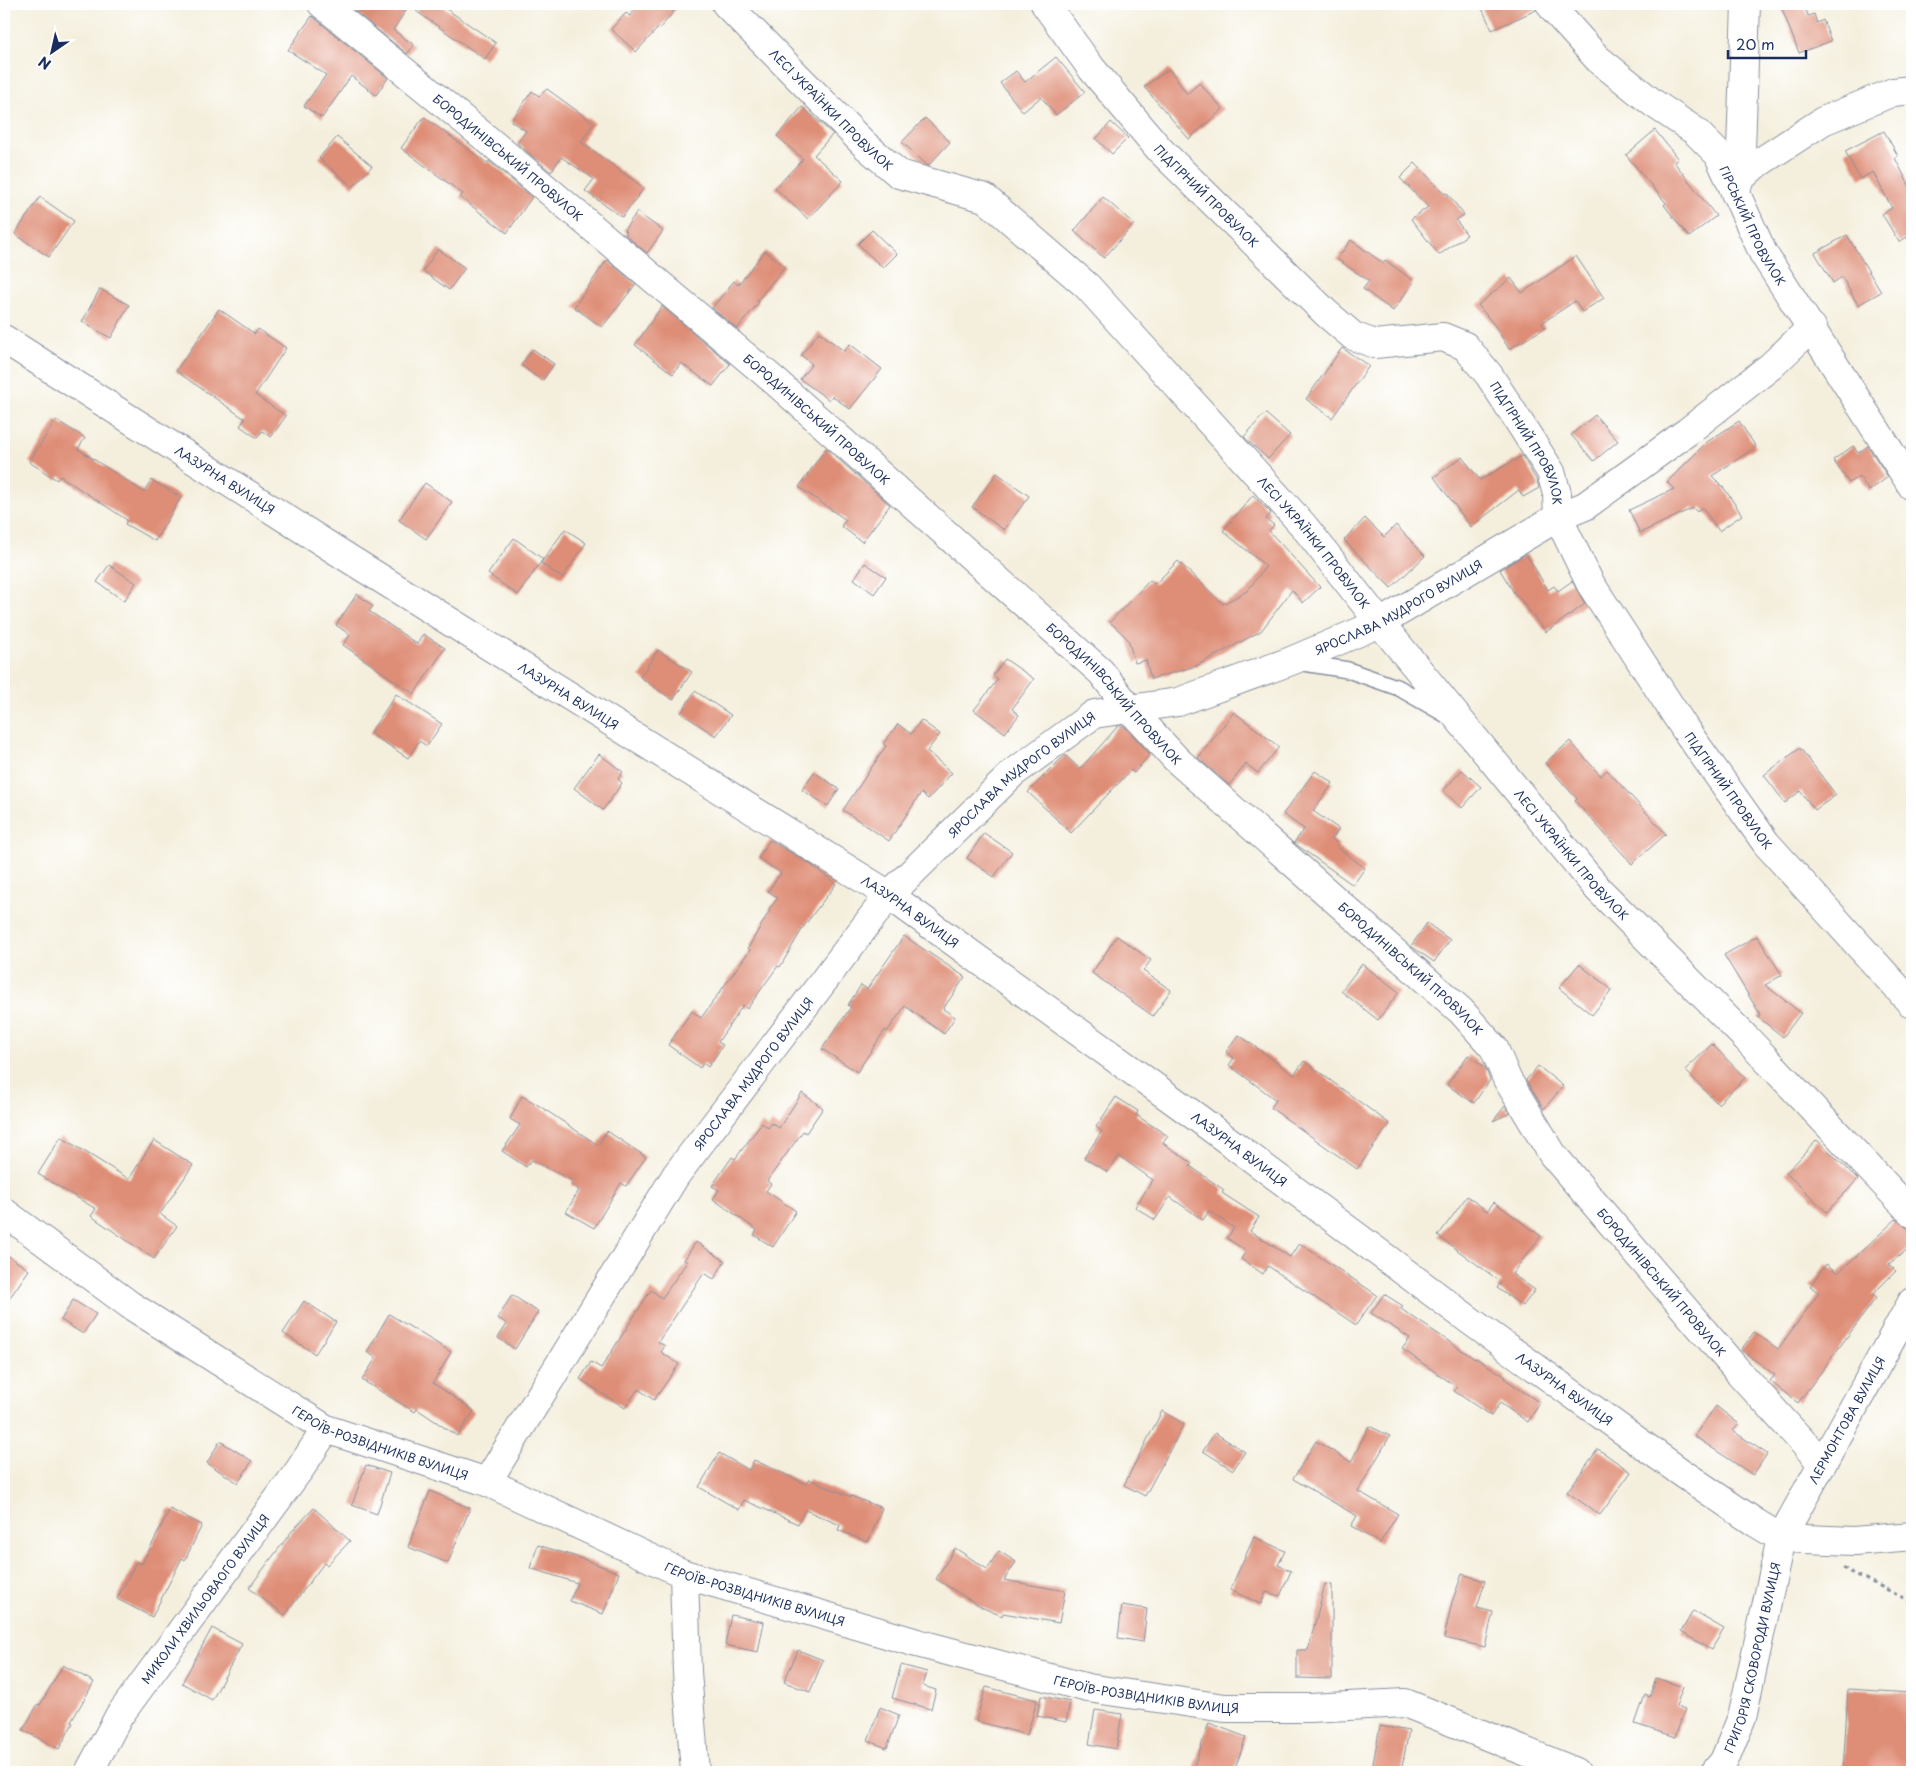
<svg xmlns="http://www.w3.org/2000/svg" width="1916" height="1776" viewBox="0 0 1916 1776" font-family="'Playpen Sans',sans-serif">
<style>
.building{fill:#de8d76}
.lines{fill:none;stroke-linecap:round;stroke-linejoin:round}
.lane-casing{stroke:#888f9e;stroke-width:18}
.street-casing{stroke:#888f9e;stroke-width:30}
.path{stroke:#888f9e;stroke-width:3;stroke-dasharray:4 4;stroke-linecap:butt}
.lane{stroke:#fff;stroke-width:15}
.street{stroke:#fff;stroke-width:28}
.labels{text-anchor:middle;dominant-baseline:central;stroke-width:4;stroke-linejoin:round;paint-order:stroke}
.street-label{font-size:12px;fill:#1b2f5e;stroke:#fff}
</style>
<rect width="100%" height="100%" fill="#fff"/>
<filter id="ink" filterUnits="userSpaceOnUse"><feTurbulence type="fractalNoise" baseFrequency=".02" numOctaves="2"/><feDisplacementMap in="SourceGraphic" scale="10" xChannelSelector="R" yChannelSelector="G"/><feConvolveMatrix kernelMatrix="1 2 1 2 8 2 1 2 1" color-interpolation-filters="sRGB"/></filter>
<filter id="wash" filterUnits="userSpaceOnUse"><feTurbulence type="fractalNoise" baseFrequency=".0096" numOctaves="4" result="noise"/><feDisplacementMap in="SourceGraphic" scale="20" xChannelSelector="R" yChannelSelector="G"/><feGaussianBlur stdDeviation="1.12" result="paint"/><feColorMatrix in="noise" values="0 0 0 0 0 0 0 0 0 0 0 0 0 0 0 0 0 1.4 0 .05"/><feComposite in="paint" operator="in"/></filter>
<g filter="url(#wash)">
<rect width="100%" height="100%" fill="#f4efdd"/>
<g id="blocks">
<path class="building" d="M 346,4 L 410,4 L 393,30 L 414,45 L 407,54 Z
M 421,4 L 439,4 L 496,43 L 485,59 L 416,11 Z
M 631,4 L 680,4 L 660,28 L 659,27 L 636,52 L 611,29 L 626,13 L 630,16 L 636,8 Z
M 1480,4 L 1535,4 L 1536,10 L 1492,30 Z
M 1780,4 L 1804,4 L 1808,16 L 1814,14 L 1817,23 L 1823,20 L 1831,41 L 1799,53 Z
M 312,16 L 388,78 L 376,95 L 351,76 L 322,118 L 304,106 L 326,75 L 288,50 Z
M 1056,57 L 1085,92 L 1056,115 L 1041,97 L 1023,112 L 1000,83 L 1016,71 L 1025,82 Z
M 1169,69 L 1187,94 L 1199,83 L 1223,109 L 1189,139 L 1144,87 Z
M 547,89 L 594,123 L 581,142 L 644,188 L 622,217 L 585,191 L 594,179 L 561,157 L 551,172 L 517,143 L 526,131 L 511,121 L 532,91 L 539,96 Z
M 802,107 L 833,134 L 814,155 L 843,181 L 808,219 L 775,188 L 803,159 L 777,136 Z
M 424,117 L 487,163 L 489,161 L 532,197 L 507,233 L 460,197 L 463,194 L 401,148 Z
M 925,118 L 950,142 L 928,166 L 902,142 Z
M 1111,122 L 1128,138 L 1112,154 L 1096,139 Z
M 1655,130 L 1678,159 L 1674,162 L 1716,216 L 1689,237 L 1664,205 L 1666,203 L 1626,155 Z
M 1884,131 L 1898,156 L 1895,158 L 1912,191 L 1912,247 L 1907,237 L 1899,242 L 1882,214 L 1892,208 L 1873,172 L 1860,179 L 1845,151 Z
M 337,137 L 372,166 L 353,187 L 319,158 Z
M 1415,163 L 1445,194 L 1447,193 L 1464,215 L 1456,220 L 1467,235 L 1439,255 L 1411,219 L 1428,207 L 1400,178 Z
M 40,197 L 74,221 L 49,257 L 15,234 Z
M 1103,197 L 1134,224 L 1104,258 L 1074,231 Z
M 637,212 L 663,231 L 647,253 L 625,235 L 627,233 L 624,230 Z
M 872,230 L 897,254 L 883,268 L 858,244 Z
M 1847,235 L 1881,292 L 1858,305 L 1842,277 L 1833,283 L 1815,253 Z
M 1351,240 L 1383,263 L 1385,260 L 1414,281 L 1393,311 L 1363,289 L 1369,281 L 1337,259 Z
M 438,249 L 465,268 L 449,290 L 423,271 Z
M 765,251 L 785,266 L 757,301 L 759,302 L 737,329 L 712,308 L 734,281 L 738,285 Z
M 1576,256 L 1604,298 L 1582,312 L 1575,301 L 1542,323 L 1545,328 L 1509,349 L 1495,326 L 1478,305 L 1511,278 L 1522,293 Z
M 607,260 L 636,284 L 602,327 L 574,307 Z
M 100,289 L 129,305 L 111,338 L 82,322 Z
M 662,306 L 730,364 L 713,386 L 681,363 L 673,374 L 635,345 Z
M 219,309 L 255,334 L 258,329 L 286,348 L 255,395 L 286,416 L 271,437 L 262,431 L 257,438 L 240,426 L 245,419 L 176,371 Z
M 819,332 L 844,351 L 850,344 L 882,369 L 850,409 L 832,396 L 829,400 L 800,379 L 812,364 L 801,355 Z
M 1342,348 L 1369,366 L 1332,418 L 1306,399 Z
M 533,349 L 554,364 L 542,381 L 521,365 Z
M 1265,413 L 1290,435 L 1268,459 L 1244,437 Z
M 1595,415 L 1618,441 L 1594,461 L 1571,435 Z
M 56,420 L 85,438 L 78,449 L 144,492 L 151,480 L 181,497 L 155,541 L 125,524 L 127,520 L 60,476 L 57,480 L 29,462 Z
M 1739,421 L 1756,447 L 1712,476 L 1724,488 L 1742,515 L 1719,531 L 1702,507 L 1697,512 L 1693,508 L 1640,533 L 1629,510 L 1674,489 L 1667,482 L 1707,442 Z
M 1853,446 L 1858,453 L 1868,446 L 1888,477 L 1869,491 L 1859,476 L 1849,483 L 1833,460 Z
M 826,448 L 890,505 L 862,542 L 841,526 L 846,520 L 799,487 Z
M 1522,456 L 1537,481 L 1539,488 L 1523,497 L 1519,490 L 1471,527 L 1434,477 L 1462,457 L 1480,480 Z
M 997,473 L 1029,496 L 1004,530 L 972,507 Z
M 425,483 L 452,502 L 426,539 L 399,520 Z
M 1253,495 L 1271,513 L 1266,519 L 1274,525 L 1269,531 L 1320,587 L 1303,603 L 1292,590 L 1261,631 L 1196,666 L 1151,679 L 1146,660 L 1135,663 L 1128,639 L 1110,622 L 1150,580 L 1155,584 L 1178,561 L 1223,604 L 1247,591 L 1266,566 L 1223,531 Z
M 1365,518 L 1384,537 L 1396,525 L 1425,556 L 1391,588 L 1344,540 Z
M 565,529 L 586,543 L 562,578 L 541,563 Z
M 514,538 L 543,559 L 518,595 L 488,574 Z
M 1526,554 L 1548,590 L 1554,586 L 1558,591 L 1572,581 L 1585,604 L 1546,632 L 1517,595 L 1516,596 L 1500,570 Z
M 865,563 L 886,577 L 874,594 L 854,579 Z
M 109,565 L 136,583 L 124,601 L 97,582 Z
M 357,594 L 373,606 L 369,611 L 417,644 L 423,634 L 445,648 L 414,694 L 343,645 L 350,635 L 336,625 Z
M 658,650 L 692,672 L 673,700 L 640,677 Z
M 1005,659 L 1034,679 L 1012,709 L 1019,715 L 1005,733 L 974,710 L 998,679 L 993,675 Z
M 695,691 L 731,715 L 716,736 L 681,713 Z
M 396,694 L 442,724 L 427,746 L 419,741 L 408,758 L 370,733 Z
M 1234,712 L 1279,747 L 1258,773 L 1246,764 L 1229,785 L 1198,758 Z
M 921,720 L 940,734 L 927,751 L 952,773 L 928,799 L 921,793 L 889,841 L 843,810 L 886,746 L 883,744 L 898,724 L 911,734 Z
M 1118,726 L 1124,726 L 1150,754 L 1134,773 L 1131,770 L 1071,833 L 1028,792 L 1065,755 L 1080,769 Z
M 1570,741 L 1601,776 L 1607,770 L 1666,834 L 1632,864 L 1575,801 L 1577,799 L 1545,763 Z
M 1800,748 L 1836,795 L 1815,810 L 1800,791 L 1785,803 L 1764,775 Z
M 599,754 L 623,772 L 618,779 L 622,783 L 603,810 L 574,788 Z
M 1462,770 L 1481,787 L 1462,808 L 1443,791 Z
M 1315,771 L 1333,783 L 1313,811 L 1339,829 L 1332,839 L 1339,845 L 1337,847 L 1365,868 L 1353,885 L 1294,843 L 1304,829 L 1283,814 Z
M 814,772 L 839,789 L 828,806 L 802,790 Z
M 984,833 L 1012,852 L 994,877 L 967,858 Z
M 770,840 L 810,864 L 836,884 L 804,926 L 780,967 L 778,966 L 747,1009 L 743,1005 L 718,1042 L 723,1045 L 708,1067 L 703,1063 L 700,1068 L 668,1045 L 692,1011 L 701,1018 L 750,950 L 748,948 L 770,910 L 769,909 L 778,898 L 768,891 L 781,873 L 758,858 Z
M 1427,923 L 1450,940 L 1434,962 L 1411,946 Z
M 904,936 L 965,977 L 943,1009 L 955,1017 L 944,1034 L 905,1006 L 887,1032 L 885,1030 L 857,1072 L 822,1049 L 851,1007 L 848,1005 L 861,985 L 867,989 Z
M 1117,936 L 1151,960 L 1143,971 L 1171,990 L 1153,1016 L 1092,973 Z
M 1757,936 L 1782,975 L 1765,985 L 1801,1013 L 1783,1037 L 1758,1017 L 1760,1014 L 1724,955 Z
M 1362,964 L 1399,992 L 1378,1020 L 1341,991 Z
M 1579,964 L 1612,990 L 1592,1015 L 1559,988 Z
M 1239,1035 L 1294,1075 L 1304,1061 L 1390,1124 L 1357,1169 L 1271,1108 L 1276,1100 L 1229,1065 L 1234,1058 L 1226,1052 Z
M 1712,1044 L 1745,1078 L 1718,1104 L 1685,1070 Z
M 1468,1055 L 1485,1067 L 1490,1080 L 1474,1103 L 1447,1085 Z
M 1538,1066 L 1563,1086 L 1544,1109 L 1526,1080 Z
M 802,1093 L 823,1108 L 806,1133 L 803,1131 L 767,1181 L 771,1184 L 766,1191 L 796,1211 L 773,1247 L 754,1235 L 757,1230 L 713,1199 L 719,1190 L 712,1186 L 732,1157 L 735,1159 L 762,1123 L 768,1128 L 772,1123 L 779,1128 Z
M 522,1096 L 538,1105 L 598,1145 L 607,1131 L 646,1157 L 626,1186 L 621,1183 L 594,1228 L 566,1212 L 579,1190 L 571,1185 L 573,1181 L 532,1160 L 526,1167 L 502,1151 L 520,1125 L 510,1119 Z
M 1116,1097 L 1138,1111 L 1136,1115 L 1168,1136 L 1163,1143 L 1192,1163 L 1190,1166 L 1224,1190 L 1222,1193 L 1259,1217 L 1250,1231 L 1290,1257 L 1299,1243 L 1377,1295 L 1356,1325 L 1268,1266 L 1263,1274 L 1241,1259 L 1246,1251 L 1227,1238 L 1234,1228 L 1209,1211 L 1203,1220 L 1170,1197 L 1155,1220 L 1135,1207 L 1153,1180 L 1119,1156 L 1108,1172 L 1084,1158 L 1102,1131 L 1096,1127 Z
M 1505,1106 L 1510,1113 L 1493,1121 Z
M 61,1137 L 129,1179 L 154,1140 L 193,1165 L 160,1214 L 177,1226 L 154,1259 L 91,1216 L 96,1209 L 38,1174 Z
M 1817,1140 L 1858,1179 L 1827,1212 L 1786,1173 Z
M 1467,1196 L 1487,1211 L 1494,1202 L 1541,1236 L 1512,1274 L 1535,1290 L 1523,1306 L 1497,1288 L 1501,1282 L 1438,1236 Z
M 1896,1219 L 1907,1228 L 1912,1228 L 1912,1246 L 1889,1264 L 1896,1271 L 1872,1295 L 1876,1298 L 1798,1403 L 1770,1381 L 1775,1375 L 1741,1350 L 1754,1332 L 1778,1349 L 1819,1293 L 1810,1286 L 1826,1264 L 1838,1273 Z
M 696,1242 L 725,1261 L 714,1279 L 704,1273 L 658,1342 L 665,1346 L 661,1352 L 679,1364 L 654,1400 L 638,1389 L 625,1408 L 580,1379 L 591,1362 L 601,1368 L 651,1290 L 662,1298 L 687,1262 L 684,1260 Z
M 4,1253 L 29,1270 L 4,1306 Z
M 1384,1294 L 1403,1306 L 1401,1309 L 1475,1359 L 1476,1358 L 1506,1377 L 1505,1379 L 1540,1403 L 1528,1422 L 1500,1403 L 1491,1416 L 1454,1391 L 1457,1387 L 1402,1349 L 1410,1338 L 1371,1313 Z
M 512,1295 L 538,1312 L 515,1349 L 498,1338 L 507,1324 L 498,1318 Z
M 73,1300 L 96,1314 L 83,1334 L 61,1320 Z
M 304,1301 L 336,1322 L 315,1354 L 283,1333 Z
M 389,1314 L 451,1352 L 433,1383 L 474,1411 L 457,1436 L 417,1409 L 415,1412 L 362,1380 L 376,1358 L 367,1352 Z
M 1716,1406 L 1739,1424 L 1733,1431 L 1767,1454 L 1753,1475 L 1694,1436 Z
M 1162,1411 L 1184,1424 L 1145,1496 L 1124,1485 Z
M 1369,1426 L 1390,1436 L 1358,1491 L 1398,1514 L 1380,1543 L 1351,1526 L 1357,1516 L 1293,1479 L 1316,1441 L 1351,1462 Z
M 1215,1433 L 1245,1452 L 1233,1470 L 1203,1451 Z
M 220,1441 L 252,1461 L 238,1483 L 207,1463 Z
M 1598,1449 L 1631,1472 L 1600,1515 L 1567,1492 Z
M 719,1453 L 749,1470 L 754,1460 L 806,1484 L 809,1479 L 851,1497 L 851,1496 L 882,1508 L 868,1542 L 838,1530 L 840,1525 L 805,1510 L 798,1524 L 744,1500 L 739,1510 L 699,1487 Z
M 366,1465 L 390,1473 L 377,1514 L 352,1505 Z
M 430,1491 L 470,1508 L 448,1563 L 408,1547 Z
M 314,1508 L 350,1541 L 327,1565 L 324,1563 L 285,1615 L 249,1588 L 292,1531 Z
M 170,1509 L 202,1525 L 185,1560 L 182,1558 L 152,1617 L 117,1599 L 136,1562 L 142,1564 Z
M 1254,1537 L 1285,1551 L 1278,1565 L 1291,1571 L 1280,1596 L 1266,1592 L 1261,1604 L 1230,1590 Z
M 538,1545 L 583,1559 L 619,1573 L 603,1614 L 570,1601 L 577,1583 L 530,1568 Z
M 955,1548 L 987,1569 L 999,1551 L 1016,1562 L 1004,1580 L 1065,1591 L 1059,1623 L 1003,1613 L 1002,1616 L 981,1607 L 936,1579 Z
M 1462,1574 L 1485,1581 L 1477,1608 L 1493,1612 L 1485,1647 L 1444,1638 L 1452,1602 Z
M 1325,1584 L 1332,1585 L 1332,1679 L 1297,1678 L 1297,1650 L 1308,1650 Z
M 1122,1605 L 1147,1609 L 1143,1642 L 1118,1638 Z
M 1693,1611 L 1724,1629 L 1711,1650 L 1681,1632 Z
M 731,1615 L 764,1622 L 758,1652 L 725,1645 Z
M 212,1628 L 242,1644 L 212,1700 L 182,1683 Z
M 798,1650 L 823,1660 L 810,1692 L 784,1682 Z
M 63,1665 L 94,1682 L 71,1722 L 73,1723 L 59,1749 L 23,1730 L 38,1704 L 40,1705 Z
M 901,1665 L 927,1672 L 923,1686 L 936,1690 L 931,1709 L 892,1698 Z
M 1656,1678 L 1683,1687 L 1676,1706 L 1685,1709 L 1675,1737 L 1635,1724 L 1645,1695 L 1650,1697 Z
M 986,1687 L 1037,1700 L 1027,1735 L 976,1721 Z
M 1848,1689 L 1911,1693 L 1910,1711 L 1912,1711 L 1912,1749 L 1908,1749 L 1907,1769 L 1891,1768 L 1891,1772 L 1843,1772 Z
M 1041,1696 L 1070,1702 L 1066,1722 L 1037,1716 Z
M 880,1707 L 899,1715 L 887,1748 L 868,1741 Z
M 1095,1710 L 1122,1714 L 1116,1749 L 1089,1744 Z
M 1209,1723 L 1246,1737 L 1234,1772 L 1192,1772 Z
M 1380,1726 L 1409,1731 L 1401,1772 L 1388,1772 L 1372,1769 Z"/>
</g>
</g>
<g filter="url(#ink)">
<use href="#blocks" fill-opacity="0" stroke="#888f9e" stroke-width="1"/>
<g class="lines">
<g class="lane-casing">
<path id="lane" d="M 1297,662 L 1348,670 L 1399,688 L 1448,716"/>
</g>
<g class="street-casing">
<g id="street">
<path id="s1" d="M 322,4 L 510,158 L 777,383 L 1101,672 L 1129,708 L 1177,760 L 1461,1011 L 1494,1048 L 1507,1079 L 1553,1155 L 1736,1369 L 1821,1462"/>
<path id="s2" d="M 726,4 L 865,145 L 899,174 L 985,198 L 1087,286 L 1303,525 L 1380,623 L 1598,889 L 1746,1038 L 1912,1213"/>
<path id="s3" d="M 1045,4 L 1092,69 L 1160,150 L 1326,313 L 1353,336 L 1375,344 L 1443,337 L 1465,346 L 1489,375 L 1551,472 L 1557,494 L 1558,517 L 1590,583 L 1685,729 L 1766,843 L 1912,1004"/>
<path id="s4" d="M 1550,4 L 1554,10 L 1598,59 L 1653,103 L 1695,131 L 1718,154 L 1763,253 L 1912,486"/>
<path d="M 1740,179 L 1746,4"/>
<path d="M 1735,193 L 1740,179 L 1754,166 L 1823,121 L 1893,92 L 1912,90"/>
<path id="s5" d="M 4,339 L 351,560 L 889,895 L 1199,1119 L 1472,1322 L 1682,1473 L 1756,1523 L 1781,1538 L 1854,1541 L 1912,1536"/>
<path id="s6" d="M 4,1212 L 130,1305 L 326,1429 L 487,1482 L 684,1574 L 917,1643 L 1088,1688 L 1225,1708 L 1310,1708 L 1405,1703 L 1576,1772"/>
<path id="s7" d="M 487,1482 L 676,1175 L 889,895 L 1012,774 L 1094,714 L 1178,702 L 1291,661 L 1380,623 L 1558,517 L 1585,506 L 1687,432 L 1771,366 L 1812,327"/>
<path d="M 684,1574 L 687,1672 L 695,1772"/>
<path id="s8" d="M 89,1772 L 119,1716 L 300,1469 L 326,1429"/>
<path id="s9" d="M 1715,1772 L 1724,1761 L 1742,1717 L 1781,1538 L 1912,1302"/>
</g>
</g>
<path class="path" d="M 1843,1568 L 1912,1602"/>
<use href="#lane" class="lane"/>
<use href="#street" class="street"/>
</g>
</g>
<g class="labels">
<g class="street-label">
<text stroke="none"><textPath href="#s2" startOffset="149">ЛЕСІ УКРАЇНКИ ПРОВУЛОК</textPath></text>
<text stroke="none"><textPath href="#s1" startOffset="241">БОРОДИНІВСЬКИЙ ПРОВУЛОК</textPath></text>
<text stroke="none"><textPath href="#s3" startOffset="251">ПІДГІРНИЙ ПРОВУЛОК</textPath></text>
<text stroke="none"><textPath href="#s4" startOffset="306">ГІРСЬКИЙ ПРОВУЛОК</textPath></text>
<text stroke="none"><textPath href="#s1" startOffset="646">БОРОДИНІВСЬКИЙ ПРОВУЛОК</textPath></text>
<text stroke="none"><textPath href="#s3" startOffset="686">ПІДГІРНИЙ ПРОВУЛОК</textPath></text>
<text stroke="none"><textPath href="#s5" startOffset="262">ЛАЗУРНА ВУЛИЦЯ</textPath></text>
<text stroke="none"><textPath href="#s2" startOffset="809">ЛЕСІ УКРАЇНКИ ПРОВУЛОК</textPath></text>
<text stroke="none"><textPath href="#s7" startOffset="1312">ЯРОСЛАВА МУДРОГО ВУЛИЦЯ</textPath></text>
<text stroke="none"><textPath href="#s1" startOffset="1051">БОРОДИНІВСЬКИЙ ПРОВУЛОК</textPath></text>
<text stroke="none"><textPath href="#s5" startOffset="668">ЛАЗУРНА ВУЛИЦЯ</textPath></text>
<text stroke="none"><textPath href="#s7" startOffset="892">ЯРОСЛАВА МУДРОГО ВУЛИЦЯ</textPath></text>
<text stroke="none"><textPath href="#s3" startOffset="1091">ПІДГІРНИЙ ПРОВУЛОК</textPath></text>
<text stroke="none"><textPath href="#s2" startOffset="1214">ЛЕСІ УКРАЇНКИ ПРОВУЛОК</textPath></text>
<text stroke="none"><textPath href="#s5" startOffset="1072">ЛАЗУРНА ВУЛИЦЯ</textPath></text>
<text stroke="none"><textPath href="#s1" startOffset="1456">БОРОДИНІВСЬКИЙ ПРОВУЛОК</textPath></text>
<text stroke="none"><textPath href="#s7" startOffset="488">ЯРОСЛАВА МУДРОГО ВУЛИЦЯ</textPath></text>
<text stroke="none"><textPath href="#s5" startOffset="1478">ЛАЗУРНА ВУЛИЦЯ</textPath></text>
<text stroke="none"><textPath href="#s1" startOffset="1861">БОРОДИНІВСЬКИЙ ПРОВУЛОК</textPath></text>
<text stroke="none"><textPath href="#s5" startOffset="1882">ЛАЗУРНА ВУЛИЦЯ</textPath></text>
<text stroke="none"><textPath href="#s9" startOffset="380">ЛЕРМОНТОВА ВУЛИЦЯ</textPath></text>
<text stroke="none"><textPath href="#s6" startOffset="444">ГЕРОЇВ-РОЗВІДНИКІВ ВУЛИЦЯ</textPath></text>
<text stroke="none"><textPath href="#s6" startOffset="849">ГЕРОЇВ-РОЗВІДНИКІВ ВУЛИЦЯ</textPath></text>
<text stroke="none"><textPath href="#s8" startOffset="209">МИКОЛИ ХВИЛЬОВАОГО ВУЛИЦЯ</textPath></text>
<text stroke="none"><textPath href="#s9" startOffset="122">ГРИГОРІЯ СКОВОРОДИ ВУЛИЦЯ</textPath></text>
<text stroke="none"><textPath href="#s6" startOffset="1254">ГЕРОЇВ-РОЗВІДНИКІВ ВУЛИЦЯ</textPath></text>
</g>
</g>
<rect width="1916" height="1776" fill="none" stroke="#fff" stroke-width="20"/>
<g transform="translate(52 52) rotate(214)" stroke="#ffffff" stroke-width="4" paint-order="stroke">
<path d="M0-4L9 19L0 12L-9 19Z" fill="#1b2f5e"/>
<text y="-8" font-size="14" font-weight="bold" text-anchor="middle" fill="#1b2f5e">N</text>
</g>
<path d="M1728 50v8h78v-8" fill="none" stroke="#1b2f5e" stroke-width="2.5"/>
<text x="1736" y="50" font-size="15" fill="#1b2f5e" stroke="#ffffff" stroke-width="4" paint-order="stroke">20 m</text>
</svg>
